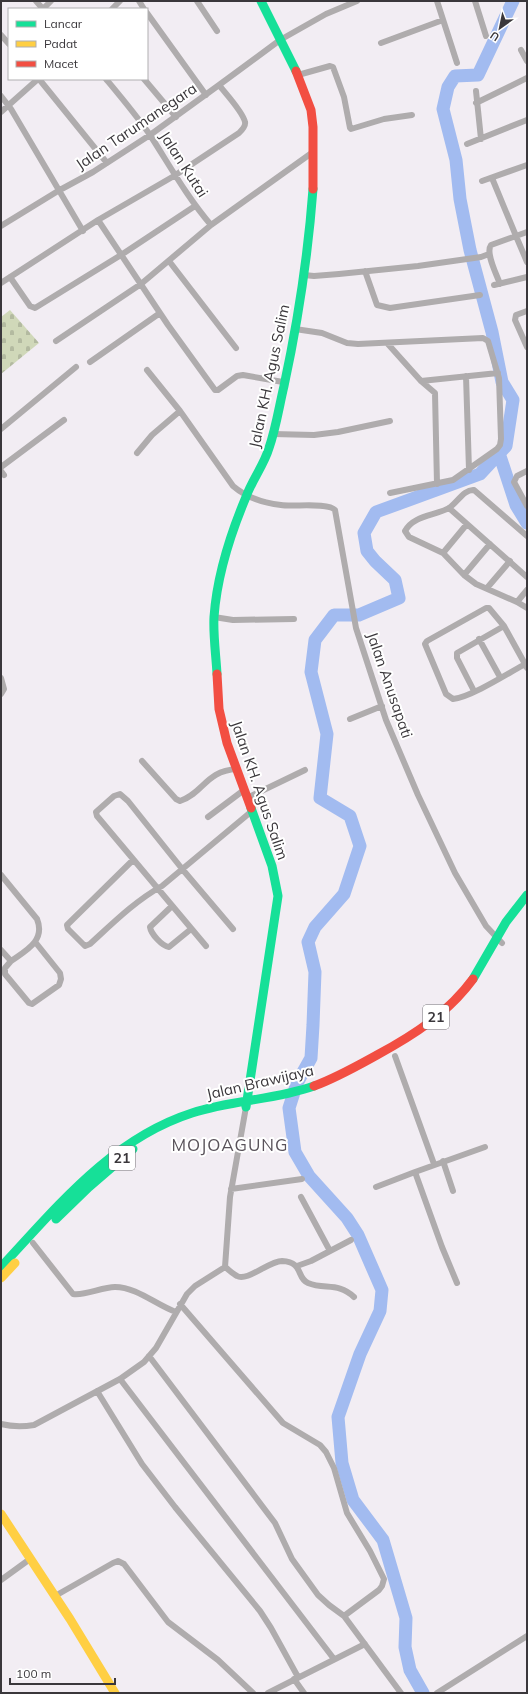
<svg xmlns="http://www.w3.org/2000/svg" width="528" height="1694" viewBox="0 0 528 1694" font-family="Mulish,sans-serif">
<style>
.cemetery{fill:url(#cemetery-stones)}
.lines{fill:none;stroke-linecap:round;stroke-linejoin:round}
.river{stroke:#a2bbf0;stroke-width:13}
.street{stroke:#afacad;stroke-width:6}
.fast{stroke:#16e098;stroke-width:9}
.slow{stroke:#ffcf43;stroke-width:9}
.jam{stroke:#f24e42;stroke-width:9}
.labels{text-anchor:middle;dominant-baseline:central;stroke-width:4;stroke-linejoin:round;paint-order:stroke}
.shield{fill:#fff;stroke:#757376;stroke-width:1}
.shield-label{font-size:14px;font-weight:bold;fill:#3a373b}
.street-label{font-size:15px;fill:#3a373b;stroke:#fff}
.quarter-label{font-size:17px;letter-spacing:1px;fill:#59525a;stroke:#fff}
</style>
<defs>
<pattern id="cemetery-stones" width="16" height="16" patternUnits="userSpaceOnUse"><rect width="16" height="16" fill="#d0d8b9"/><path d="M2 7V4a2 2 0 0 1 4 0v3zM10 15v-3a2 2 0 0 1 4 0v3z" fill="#b3baa0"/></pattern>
</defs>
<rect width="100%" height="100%" fill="#f2edf3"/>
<path class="cemetery" d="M 10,310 L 39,343 L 1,374 L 1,317 Z"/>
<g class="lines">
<path class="river" d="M 499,453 L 516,505 L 527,523
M 423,1693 L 410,1670 L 405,1647 L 406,1618 L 383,1540 L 353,1500 L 342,1463 L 338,1417 L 360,1354 L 380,1311 L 382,1290 L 358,1235 L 347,1218 L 309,1176 L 295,1152 L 289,1108 L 297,1083 L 311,1058 L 313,1025 L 315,972 L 308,942 L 315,927 L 344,894 L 360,846 L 350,816 L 320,798 L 327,734 L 311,672 L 315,640 L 334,615 L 359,615 L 399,598 L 395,580 L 375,561 L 367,551 L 364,533 L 376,512 L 480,474 L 506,446 L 513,400 L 502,382 L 492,332 L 470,250 L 460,199 L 456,160 L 443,109 L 448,87 L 455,76 L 478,75 L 513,1"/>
<path class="street" d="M 36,1 L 43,9
M 139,1 L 144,9
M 197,1 L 217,31
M 437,1 L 457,63
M 475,1 L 486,36
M 43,9 L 51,1
M 112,9 L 120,1
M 147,13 L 206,95
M 1,35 L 9,44
M 381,43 L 443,20
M 521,50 L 527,61
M 298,75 L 330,66 L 333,67 L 344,97 L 350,128 L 351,129 L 384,119 L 412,115
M 39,79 L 107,163
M 106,79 C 121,97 137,116 150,135 C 170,166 187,197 211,225
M 144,79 L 176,117
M 476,91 L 481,139
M 1,96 L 11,109 L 83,231
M 476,103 L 527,78
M 1,112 L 38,79
M 467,144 L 527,120
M 492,178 L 516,236 L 527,232
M 482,181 L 527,165
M 98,220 L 168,325 L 215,390 L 218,390 L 237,376 L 243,375 L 283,382
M 1,226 L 58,191 L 93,172 L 150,135 L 219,85 L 280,40 L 326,14 L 357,1
M 169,261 L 236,348
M 365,271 L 377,305 L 390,308 L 480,295
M 304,275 L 314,276 L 339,274 L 418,266 L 481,257 L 489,254
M 10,277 L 30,306 L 35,308 L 121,255 L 195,206
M 1,283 L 98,220 L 174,176 L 239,133 C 242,130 246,126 245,122 C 243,112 226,94 219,85
M 500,284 C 497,275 485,253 491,245 L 516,236 L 527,262
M 494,285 L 527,277
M 527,311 L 516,315 L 515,320 L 527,347
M 295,329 L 322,333 L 347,343 L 358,344 L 483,338 L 488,341 L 499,378 L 501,439 L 500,445 L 497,449 L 453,480 L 390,493
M 56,341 L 141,284 L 211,225 L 313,152
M 387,343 L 421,381 L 435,393 L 437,484
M 90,362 L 160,313
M 147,370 L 180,411 L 233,486 C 247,498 263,503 281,505 C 293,507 328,502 335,510 L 356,628 L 386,720 L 418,795 L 455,873 L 486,926 L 502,943
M 466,376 L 469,470
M 421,381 L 498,373
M 1,429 L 76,367
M 273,434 L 314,435 L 338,432 L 390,421
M 137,453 L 152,435 L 180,411
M 1,467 L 64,420
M 1,471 L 4,475
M 527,471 L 517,476 L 514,482 L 527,506
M 449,508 L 527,577
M 527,536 L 474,490 C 464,489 457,503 449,508 C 435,516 414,515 405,531 L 409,537 L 443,553 L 464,575 L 476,584 L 517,602 L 527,608
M 443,553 L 467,524
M 464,575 L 490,544
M 487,588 L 510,561
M 517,602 L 527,590
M 214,617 L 233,620 L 294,619
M 479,639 L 500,677
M 527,663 L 525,664 C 507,674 471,697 453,699 L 446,694 L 425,644 L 427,641 L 486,608 L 489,608 L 504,626 L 525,664 L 527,668
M 1,678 L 4,689 L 1,694
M 474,691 L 457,658 L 457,653 L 504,626
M 350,719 L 382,706
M 142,761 L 176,799 L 180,801 C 205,792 205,771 237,769
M 247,798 L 305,770
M 208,817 L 244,790
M 133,860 L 67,925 L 68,929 L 85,946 L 90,944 C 113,923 135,901 162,886 L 252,811
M 1,875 L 37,919 C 46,941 25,951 11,961
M 172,906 L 150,927 C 151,934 162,946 169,947 L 191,929
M 206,946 L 97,816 L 96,812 L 114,796 L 120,794 L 128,801 L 183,870 L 233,929
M 1,950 L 11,961 L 5,968 L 5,974 L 29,1003 L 32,1004 L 59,985 L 61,979 L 60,973 L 36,943
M 395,1056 L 434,1164
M 443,1161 L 453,1191
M 376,1187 L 415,1172
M 231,1189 L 302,1179
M 301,1197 L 330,1251
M 33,1243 L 73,1294 C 85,1296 102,1287 115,1287 C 137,1287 156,1305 176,1312
M 297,1266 L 311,1261 L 351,1240
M 225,1267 C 229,1270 233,1274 237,1276 C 247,1282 269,1261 282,1261 C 304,1262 296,1278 308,1283 C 325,1290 338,1282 354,1297
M 457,1283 L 442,1247 L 415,1172 L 485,1147
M 180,1304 L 283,1423 L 320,1445 L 326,1452 L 334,1468 L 347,1513 L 370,1551 L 384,1579 L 382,1586 L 379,1590 L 344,1616
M 149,1356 L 275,1523 L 292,1559 L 318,1595 L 329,1605 L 344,1616 L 401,1693
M 120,1379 L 334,1659
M 97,1391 L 142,1464 L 175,1507 L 260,1611 L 271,1628 L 298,1677
M 1,1424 C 13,1427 22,1427 34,1425 L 120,1379 L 144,1362 L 156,1348 L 187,1294 L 195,1286 L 225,1267 L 230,1197 L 246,1107
M 1,1580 L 30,1559
M 55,1596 L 113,1563 L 118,1561 L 124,1564 L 168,1622 L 218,1660 L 253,1693
M 294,1679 L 304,1693
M 268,1693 L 365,1644
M 437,1693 L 527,1636"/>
<path class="fast" d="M 261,1 L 296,71
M 217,674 C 216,655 213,635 214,617 C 217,575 230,535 246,497 C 252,480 264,465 269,448 C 276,428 279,407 284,386 C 298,321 308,256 313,189
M 473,979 L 506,922 L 527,895
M 246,1107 L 278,896 L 272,866 L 251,808
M 56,1219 L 89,1187 L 133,1149
M 1,1267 C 57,1207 111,1139 192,1113 C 232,1100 275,1100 314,1086"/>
<path class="slow" d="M 1,1278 L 15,1263
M 1,1514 L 70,1619 L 115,1693"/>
<path class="jam" d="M 296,71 L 311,110 L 313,127 L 313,189
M 217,674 L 219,709 L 227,743 L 251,808
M 314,1086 C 336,1078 357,1066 377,1055 C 414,1035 448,1013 473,979"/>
</g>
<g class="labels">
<g class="shield">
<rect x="423" y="1005" width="26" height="24" rx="3"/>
<rect x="109" y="1146" width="26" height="24" rx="3"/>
</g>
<g class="shield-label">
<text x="436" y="1017">21</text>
<text x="122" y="1158">21</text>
</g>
<g class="street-label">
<text transform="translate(136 126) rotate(-34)">Jalan Tarumanegara</text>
<text transform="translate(184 164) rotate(57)">Jalan Kutai</text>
<text transform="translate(269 376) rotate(-78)">Jalan KH. Agus Salim</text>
<text transform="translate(390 685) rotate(71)">Jalan Anusapati</text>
<text transform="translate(260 790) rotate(71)">Jalan KH. Agus Salim</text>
<text transform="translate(260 1082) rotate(-13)">Jalan Brawijaya</text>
</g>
<g class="quarter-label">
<text x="230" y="1144">MOJOAGUNG</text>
</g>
</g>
<rect width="528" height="1694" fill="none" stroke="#3a373b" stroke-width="4"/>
<rect x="8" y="8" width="140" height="72" fill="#ffffff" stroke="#b0afb1"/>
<rect x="16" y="21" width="20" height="6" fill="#16e098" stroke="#b0afb1"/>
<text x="44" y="28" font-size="12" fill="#3a373b">Lancar</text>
<rect x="16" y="41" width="20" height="6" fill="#ffcf43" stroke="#b0afb1"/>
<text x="44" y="48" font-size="12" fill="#3a373b">Padat</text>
<rect x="16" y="61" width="20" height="6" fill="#f24e42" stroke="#b0afb1"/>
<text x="44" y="68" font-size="12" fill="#3a373b">Macet</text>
<g transform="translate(500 28) rotate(213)" stroke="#ffffff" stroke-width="3" paint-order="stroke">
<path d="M0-3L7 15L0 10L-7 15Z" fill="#3a373b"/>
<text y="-6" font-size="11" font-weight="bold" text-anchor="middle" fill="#3a373b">U</text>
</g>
<path d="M10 1678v6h105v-6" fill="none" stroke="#3a373b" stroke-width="2"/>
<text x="16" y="1678" font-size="12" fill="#3a373b" stroke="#ffffff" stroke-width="3" paint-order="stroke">100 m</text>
</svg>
